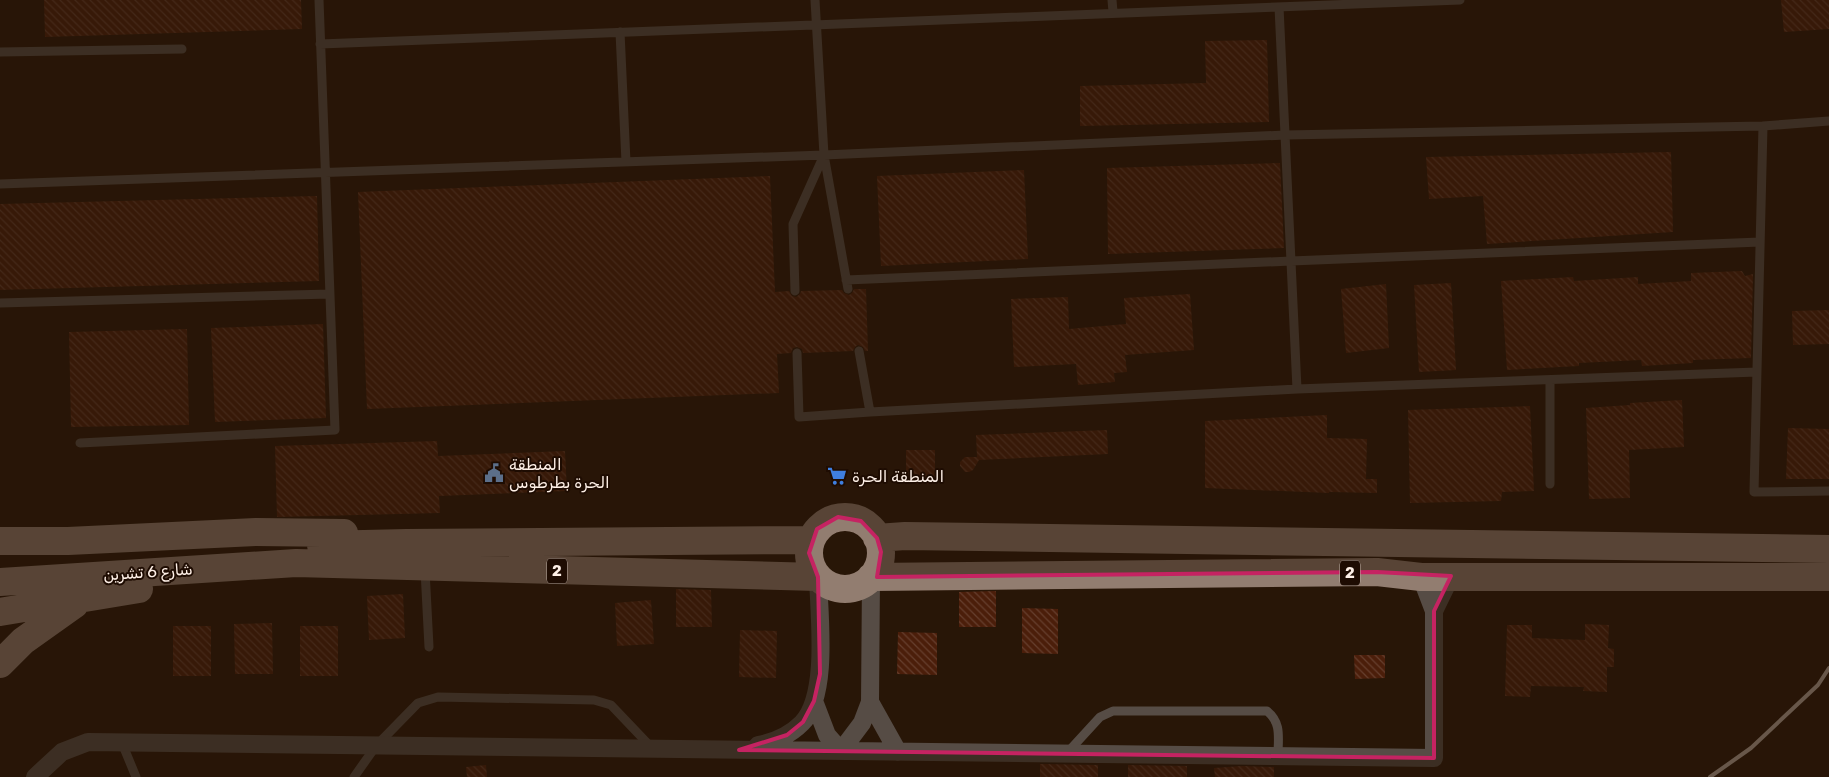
<svg xmlns="http://www.w3.org/2000/svg" width="1829" height="777" viewBox="0 0 1829 777" font-family="Rubik,Cairo,sans-serif">
<style>
.building{fill:url(#building-back-hatch)}
.lines{fill:none;stroke-linecap:round;stroke-linejoin:round}
.lane{stroke:#564c45;stroke-width:9}
.street{stroke:#564c45;stroke-width:18}
.primary{stroke:#927d70;stroke-width:28}
.rail{stroke:#b5a69b;stroke-width:4}
.marked{fill:none;stroke:#c52362;stroke-width:4;stroke-linejoin:round}
.labels{text-anchor:middle;dominant-baseline:central;stroke-width:4;stroke-linejoin:round;paint-order:stroke}
.shield{fill:#1e0c02;stroke:#bbaca2;stroke-width:1}
.shield-label{font-size:15px;font-weight:bold;fill:#fef0e7}
.poi-label{font-size:16px;fill:#fef0e7;stroke:#1e0c02;text-anchor:start}
.street-label{font-size:16px;fill:#fef0e7;stroke:#1e0c02}
</style>
<defs>
<pattern id="building-back-hatch" width="6" height="6" patternUnits="userSpaceOnUse" patternTransform="scale(1.25)"><rect width="6" height="6" fill="#4b1e0a"/><path d="M-1 5l2 2M0 0l6 6M5-1l2 2" fill="none" stroke="#663f2e"/></pattern>
</defs>
<rect width="100%" height="100%" fill="#281607"/>
<path class="building" d="M 44,0 L 301,0 L 302,29 L 45,37 Z
M 1781,0 L 1829,0 L 1829,29 L 1784,32 Z
M 1267,40 L 1269,122 L 1080,126 L 1080,86 L 1206,83 L 1205,41 Z
M 1671,152 L 1673,232 L 1487,244 L 1483,196 L 1429,199 L 1426,157 Z
M 1280,163 L 1284,248 L 1108,254 L 1107,168 Z
M 1024,170 L 1028,259 L 881,266 L 877,176 Z
M 770,176 L 775,292 L 789,291 L 792,296 L 796,297 L 800,294 L 801,291 L 842,290 L 844,293 L 849,295 L 852,293 L 854,289 L 866,289 L 868,351 L 865,351 L 863,347 L 858,345 L 855,347 L 853,351 L 803,353 L 802,349 L 797,347 L 793,348 L 791,353 L 777,354 L 779,393 L 367,409 L 358,192 Z
M 317,196 L 319,281 L 0,290 L 0,204 Z
M 1742,271 L 1745,276 L 1753,274 L 1751,358 L 1693,360 L 1693,363 L 1642,366 L 1641,360 L 1579,363 L 1579,366 L 1507,370 L 1501,281 L 1573,277 L 1574,281 L 1638,277 L 1638,284 L 1691,281 L 1691,273 Z
M 1451,283 L 1456,370 L 1419,372 L 1414,285 Z
M 1386,284 L 1389,348 L 1346,353 L 1341,289 Z
M 1190,294 L 1194,350 L 1125,355 L 1127,372 L 1114,373 L 1115,382 L 1078,385 L 1076,364 L 1014,367 L 1011,299 L 1068,297 L 1069,329 L 1126,324 L 1124,298 Z
M 1829,310 L 1829,344 L 1793,345 L 1792,311 Z
M 323,324 L 326,418 L 215,422 L 211,328 Z
M 187,329 L 189,425 L 71,427 L 69,332 Z
M 1682,400 L 1684,447 L 1629,450 L 1630,498 L 1589,499 L 1586,408 L 1630,405 L 1630,403 Z
M 1530,406 L 1534,491 L 1502,492 L 1501,501 L 1410,503 L 1408,410 Z
M 1327,415 L 1327,438 L 1367,439 L 1366,479 L 1377,479 L 1377,493 L 1329,492 L 1329,493 L 1205,488 L 1205,421 Z
M 1788,428 L 1829,429 L 1829,479 L 1786,479 Z
M 1107,430 L 1108,454 L 979,460 L 973,470 L 969,472 L 965,472 L 960,466 L 960,462 L 965,457 L 977,457 L 976,435 Z
M 437,441 L 438,456 L 565,451 L 567,491 L 439,496 L 440,513 L 277,517 L 275,446 Z
M 906,450 L 935,450 L 935,484 L 906,484 Z
M 676,589 L 711,590 L 712,627 L 676,627 Z
M 996,591 L 996,627 L 959,627 L 959,592 Z
M 403,594 L 405,638 L 369,640 L 367,596 Z
M 651,600 L 654,644 L 617,646 L 615,603 Z
M 1022,608 L 1058,609 L 1058,654 L 1022,653 Z
M 272,623 L 273,674 L 235,674 L 234,624 Z
M 1585,624 L 1609,625 L 1608,648 L 1614,649 L 1614,667 L 1607,667 L 1607,692 L 1583,691 L 1584,687 L 1531,686 L 1530,697 L 1505,696 L 1507,625 L 1532,625 L 1532,638 L 1585,640 Z
M 173,626 L 211,626 L 211,676 L 173,676 Z
M 300,626 L 338,626 L 338,676 L 300,676 Z
M 740,630 L 777,631 L 776,678 L 739,677 Z
M 898,632 L 937,633 L 937,675 L 897,674 Z
M 1354,655 L 1385,655 L 1385,678 L 1355,679 Z
M 1040,764 L 1098,765 L 1098,777 L 1040,777 Z
M 486,765 L 487,777 L 467,777 L 466,767 Z
M 1128,765 L 1187,766 L 1187,777 L 1128,777 Z
M 1241,766 L 1274,767 L 1274,777 L 1215,777 L 1214,768 Z"/>
<g class="lines">
<path class="lane" d="M 815,0 L 824,155
M 1112,0 L 1113,12
M 1279,7 L 1297,389
M 620,32 L 626,162
M 320,44 L 1460,0
M 0,52 L 182,49
M 1829,121 L 1763,126 L 1754,492 L 1829,491
M 0,184 L 824,155 L 1285,135 L 1763,126
M 846,280 L 1291,261 L 1760,242
M 795,291 L 793,224 L 824,155 L 848,289
M 0,303 L 330,294
M 859,351 L 870,412
M 797,353 L 799,417 L 870,412 L 1297,389 L 1757,372
M 1550,380 L 1550,484
M 80,443 L 335,430 L 319,0
M 425,570 L 429,647
M 122,743 L 136,777
M 1067,753 L 1100,717 L 1113,711 L 1267,711 C 1282,723 1278,738 1278,756
M 354,777 L 376,746 L 418,703 L 438,697 L 594,700 L 611,705 L 651,747"/>
<path class="street" d="M 1434,611 L 1451,576
M 814,701 L 827,735 L 841,751 L 862,723 L 870,702 L 871,577
M 870,702 L 898,752
M 758,745 C 774,742 790,735 802,723 C 829,695 819,615 818,577
M 35,777 L 62,752 L 88,742 L 1434,758 L 1434,611 L 1421,577"/>
<path class="primary" d="M809 553a36 36 0 1 1 72 0a36 36 0 1 1-72 0Z
M 877,538 L 905,536 L 1829,549
M 0,541 L 68,541 L 256,532 L 344,533
M 321,545 L 407,543 L 811,540
M 871,577 L 1377,572 L 1421,577 L 1829,577
M 0,582 L 296,563 L 818,577
M 0,612 L 139,589
M 0,664 L 23,641 L 75,604"/>
<path class="rail" d="M 1710,777 L 1751,748 L 1818,685 L 1829,668"/>
</g>
<path d="M0 0H1829V777H0ZM 838,517 L 861,521 L 877,538 L 881,552 L 877,577 L 1377,572 L 1451,576 L 1434,611 L 1434,758 L 739,750 L 787,735 L 803,722 L 814,701 L 820,674 L 818,577 L 809,553 L 817,529 Z" fill="#281607" fill-opacity=".55" fill-rule="evenodd"/>
<path class="marked" d="M 838,517 L 861,521 L 877,538 L 881,552 L 877,577 L 1377,572 L 1451,576 L 1434,611 L 1434,758 L 739,750 L 787,735 L 803,722 L 814,701 L 820,674 L 818,577 L 809,553 L 817,529 Z"/>
<defs>
<g id="civic-bare" transform="scale(1.5)"><path d="M-.6-6.5H3V-4.5H.6V-3L4-1V1h2V6H-6V1h2V-1L-.6-3ZM-1.2 2.5V6h2.4V2.5Z" fill="#5c6f8a" stroke="#1e0c02" stroke-width="2.5" paint-order="stroke"/></g>
<g id="supermarket-bare" transform="scale(1.5)"><path d="M-6-5.5h2.5l.6 2H6L4.5 2H-2.5L-4.4-4H-6ZM-1.5 3.2a1.3 1.3 0 1 0 .1 0ZM3 3.2a1.3 1.3 0 1 0 .1 0Z" fill="#3f7fe0" stroke="#1e0c02" stroke-width="2.5" paint-order="stroke"/></g>
</defs>
<g fill-rule="evenodd">
<use href="#civic-bare" x="494" y="473"/>
<use href="#supermarket-bare" x="837" y="476"/>
</g>
<g class="labels">
<g class="shield">
<rect x="547" y="558.5" width="20" height="25" rx="4"/>
<rect x="1340" y="560.5" width="20" height="25" rx="4"/>
</g>
<g class="shield-label">
<text x="557" y="571">2</text>
<text x="1350" y="573">2</text>
</g>
<g class="poi-label">
<text x="509" y="464">المنطقة<tspan x="509" dy="18">الحرة بطرطوس</tspan></text>
<text x="852" y="476">المنطقة الحرة</text>
</g>
<g class="street-label">
<text transform="translate(148 572) rotate(-4)">شارع 6 تشرين</text>
</g>
</g>
</svg>
